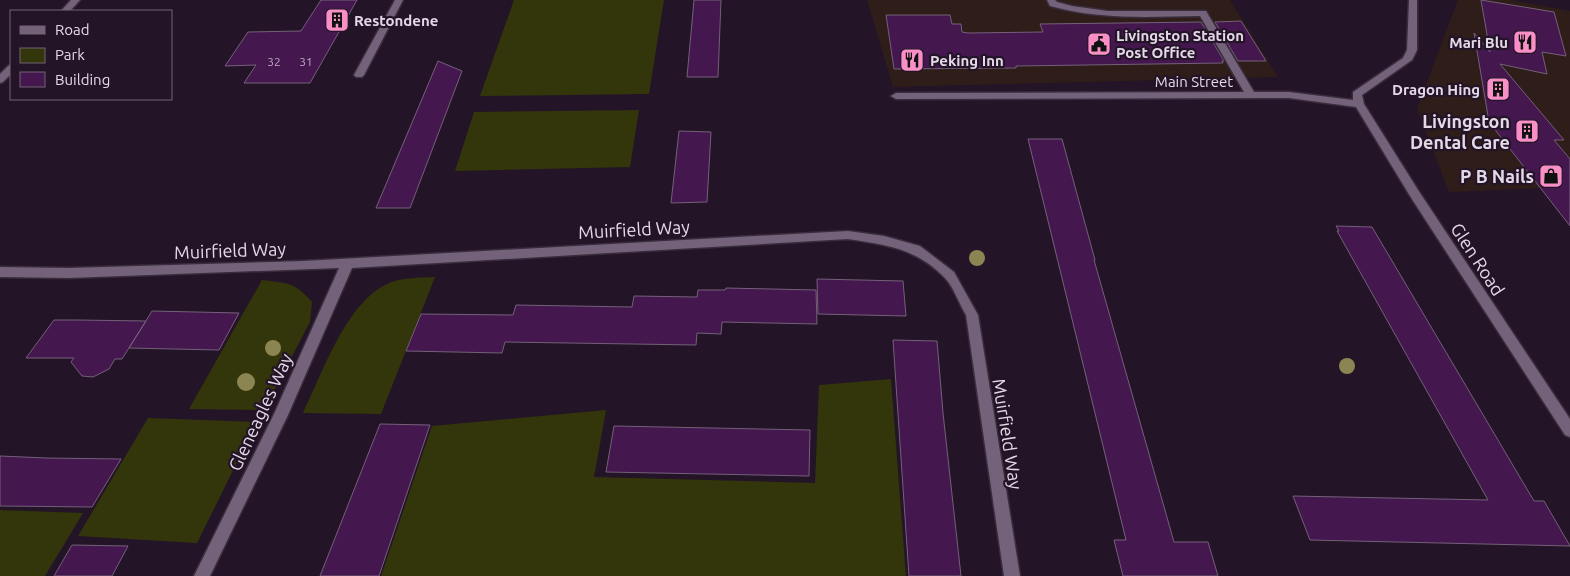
<svg xmlns="http://www.w3.org/2000/svg" width="1570" height="576" viewBox="0 0 1570 576" font-family="Ubuntu,sans-serif">
<style>
.commercial{fill:#2f1d19}
.green{fill:#33350a}
.building{fill:#44184f;stroke:#746079}
.lines{fill:none;stroke-linecap:round;stroke-linejoin:round}
.minor-casing{stroke:#382d3c;stroke-width:3}
.minor{fill:#74617a;fill-rule:evenodd}
.tree{fill:#8a8552}
.labels{text-anchor:middle;dominant-baseline:central;stroke-width:4.5;stroke-linejoin:round;paint-order:stroke}
.far-number-label{font-size:12px;fill:#bca9c1}
.far-poi-label{font-size:15px;font-weight:bold;fill:#e4d9e7;stroke:#241428;text-anchor:start}
.far-street-label{font-size:15px;fill:#e4d9e7;stroke:#241428}
.poi-label{font-size:18px;font-weight:bold;fill:#e4d9e7;stroke:#241428;text-anchor:end}
.street-label{font-size:18px;fill:#e4d9e7;stroke:#241428}
</style>
<rect width="100%" height="100%" fill="#241428"/>
<path class="commercial" d="M 867,0 L 1230,0 L 1278,77 L 893,87 Z
M 1458,0 L 1511,0 L 1570,11 L 1570,187 L 1449,192 L 1417,109 Z"/>
<path class="green" d="M 514,0 L 664,0 L 649,94 L 480,96 Z
M 639,110 L 630,167 L 455,171 L 474,112 Z
M 435,277 L 381,414 L 303,413 C 323,372 346,302 389,283 C 403,277 420,278 435,277 Z
M 262,280 C 287,283 295,282 312,302 L 310,322 L 264,410 L 189,409 Z
M 891,379 L 906,576 L 381,576 L 432,426 L 606,410 L 594,477 L 815,483 L 819,385 Z
M 148,418 L 257,422 L 197,543 L 78,536 Z
M 0,510 L 83,513 L 45,576 L 0,576 Z"/>
<path class="building" d="M 321,0 L 357,0 L 310,83 L 244,83 L 256,65 L 225,66 L 248,32 L 301,31 Z
M 694,0 L 721,0 L 718,77 L 687,77 Z
M 1481,0 L 1554,12 L 1566,56 L 1542,52 L 1547,74 L 1500,64 L 1564,140 L 1554,140 L 1570,159 L 1570,226 L 1489,122 L 1474,33 L 1490,52 Z
M 886,15 L 950,15 L 952,24 L 961,24 L 962,32 L 968,33 L 1043,32 L 1040,24 L 1201,22 L 1224,61 L 1222,61 L 1223,63 L 1016,66 L 1016,68 L 894,69 Z
M 1241,21 L 1266,61 L 1238,61 L 1215,22 Z
M 438,61 L 462,71 L 410,208 L 376,208 Z
M 679,131 L 711,132 L 707,202 L 671,203 Z
M 1028,139 L 1062,139 L 1095,260 L 1094,260 L 1174,542 L 1208,542 L 1218,576 L 1123,576 L 1114,540 L 1126,540 Z
M 1336,226 L 1372,227 L 1534,501 L 1544,501 L 1570,546 L 1310,540 L 1293,496 L 1488,500 L 1337,231 L 1339,231 Z
M 817,279 L 903,281 L 906,316 L 818,314 Z
M 726,288 L 816,290 L 817,324 L 722,322 L 721,334 L 697,333 L 696,345 L 505,342 L 502,353 L 406,351 L 421,314 L 513,315 L 516,305 L 632,307 L 634,296 L 697,297 L 698,290 L 725,290 Z
M 152,311 L 196,312 L 239,313 L 219,350 L 129,348 Z
M 54,320 L 77,320 L 146,321 L 122,359 L 115,359 L 109,369 L 93,377 L 82,376 L 71,362 L 74,358 L 26,358 Z
M 893,340 L 937,341 L 943,413 L 961,576 L 909,576 Z
M 380,424 L 430,425 L 379,576 L 320,576 Z
M 614,426 L 810,430 L 809,476 L 606,472 Z
M 0,456 L 46,458 L 121,459 L 92,507 L 0,506 Z
M 72,545 L 128,546 L 112,576 L 54,576 Z"/>
<g class="lines">
<g class="minor-casing">
<path id="minor" d="M 71,0 L 80,0 L 70,11 L 61,11 Z
M 395,0 L 403,0 L 364,75 L 362,77 L 356,77 L 354,75 Z
M 1047,0 L 1055,0 L 1057,2 L 1072,6 L 1108,11 L 1206,11 L 1254,92 L 1289,92 L 1353,100 L 1353,92 L 1403,58 L 1407,50 L 1409,0 L 1417,0 L 1417,50 L 1412,60 L 1362,95 L 1364,104 L 1418,190 L 1570,419 L 1570,437 L 1565,435 L 1410,196 L 1356,107 L 1289,98 L 896,99 L 891,96 L 896,93 L 1244,92 L 1200,16 C 1149,17 1100,20 1050,6 Z
M 11,65 L 11,74 L 3,82 L 0,83 L 0,74 L 8,66 Z
M 848,231 L 884,236 L 920,246 L 954,272 L 978,315 L 1020,576 L 1004,576 L 966,315 C 959,304 954,287 944,277 C 915,248 887,245 848,239 L 352,268 L 288,415 L 210,576 L 194,576 L 274,414 L 339,268 L 69,278 L 0,277 L 0,267 L 69,268 L 303,261 Z"/>
</g>
<use href="#minor" class="minor"/>
</g>
<g class="tree">
<circle cx="977" cy="258" r="8"/>
<circle cx="273" cy="348" r="8"/>
<circle cx="1347" cy="366" r="8"/>
<circle cx="246" cy="382" r="9"/>
</g>
<defs>
<g id="building-square" transform="scale(1.25)"><rect x="-9" y="-9" width="18" height="18" rx="4" fill="#fa8fc7" stroke="#241428"/><path d="M-4-6H4V6H1V3H-1V6H-4ZM-2.5-4.3h1.7v1.8h-1.7ZM.8-4.3h1.7v1.8H.8ZM-2.5-1h1.7V.8h-1.7ZM.8-1h1.7V.8H.8Z" fill="#111"/></g>
<g id="restaurant-square" transform="scale(1.25)"><rect x="-9" y="-9" width="18" height="18" rx="4" fill="#fa8fc7" stroke="#241428"/><path d="M-5-6h1v4h1v-4h1v4h1v-4h1v5L-1.5 .5V6h-2V.5L-5-1ZM5-6V6H3V1.5H1.5Q1.5-4 5-6Z" fill="#111"/></g>
<g id="civic-square" transform="scale(1.25)"><rect x="-9" y="-9" width="18" height="18" rx="4" fill="#fa8fc7" stroke="#241428"/><path d="M-.6-6.5H3V-4.5H.6V-3L4-1V1h2V6H-6V1h2V-1L-.6-3ZM-1.2 2.5V6h2.4V2.5Z" fill="#111"/></g>
<g id="shop-square" transform="scale(1.25)"><rect x="-9" y="-9" width="18" height="18" rx="4" fill="#fa8fc7" stroke="#241428"/><path d="M-5-2.5h2.3a2.7 3.5 0 0 1 5.4 0H5L5.5 6h-11ZM-1.5-2.5h3a1.5 2.3 0 0 0-3 0Z" fill="#111"/></g>
</defs>
<g fill-rule="evenodd">
<use href="#building-square" x="337" y="20"/>
<use href="#restaurant-square" x="1525" y="42"/>
<use href="#civic-square" x="1099" y="44"/>
<use href="#restaurant-square" x="912" y="60"/>
<use href="#building-square" x="1498" y="89"/>
<use href="#building-square" x="1527" y="131"/>
<use href="#shop-square" x="1551" y="176"/>
</g>
<g class="labels">
<g class="far-number-label">
<text x="274" y="61">32</text>
<text x="306" y="61">31</text>
</g>
<g class="far-poi-label">
<text x="354" y="20">Restondene</text>
<text x="1116" y="35">Livingston Station<tspan x="1116" dy="17">Post Office</tspan></text>
<text x="1508" y="42" text-anchor="end">Mari Blu</text>
<text x="930" y="60">Peking Inn</text>
<text x="1480" y="89" text-anchor="end">Dragon Hing</text>
</g>
<g class="far-street-label">
<text x="1194" y="81">Main Street</text>
</g>
<g class="poi-label">
<text x="1510" y="121">Livingston<tspan x="1510" dy="21">Dental Care</tspan></text>
<text x="1534" y="176">P B Nails</text>
</g>
<g class="street-label">
<text transform="translate(634 229) rotate(-3)">Muirfield Way</text>
<text transform="translate(230 250) rotate(-2)">Muirfield Way</text>
<text transform="translate(1478 259) rotate(57)">Glen Road</text>
<text transform="translate(260 412) rotate(-65)">Gleneagles Way</text>
<text transform="translate(1008 434) rotate(81)">Muirfield Way</text>
</g>
</g>
<rect x="10" y="10" width="162" height="90" fill="#241428" stroke="#716374"/>
<rect x="20" y="26" width="25" height="8" fill="#74617a" stroke="#716374"/>
<text x="55" y="35" font-size="15" fill="#e4d9e7">Road</text>
<rect x="20" y="48" width="25" height="15" fill="#33350a" stroke="#716374"/>
<text x="55" y="60" font-size="15" fill="#e4d9e7">Park</text>
<rect x="20" y="72" width="25" height="15" fill="#44184f" stroke="#716374"/>
<text x="55" y="85" font-size="15" fill="#e4d9e7">Building</text>
</svg>
